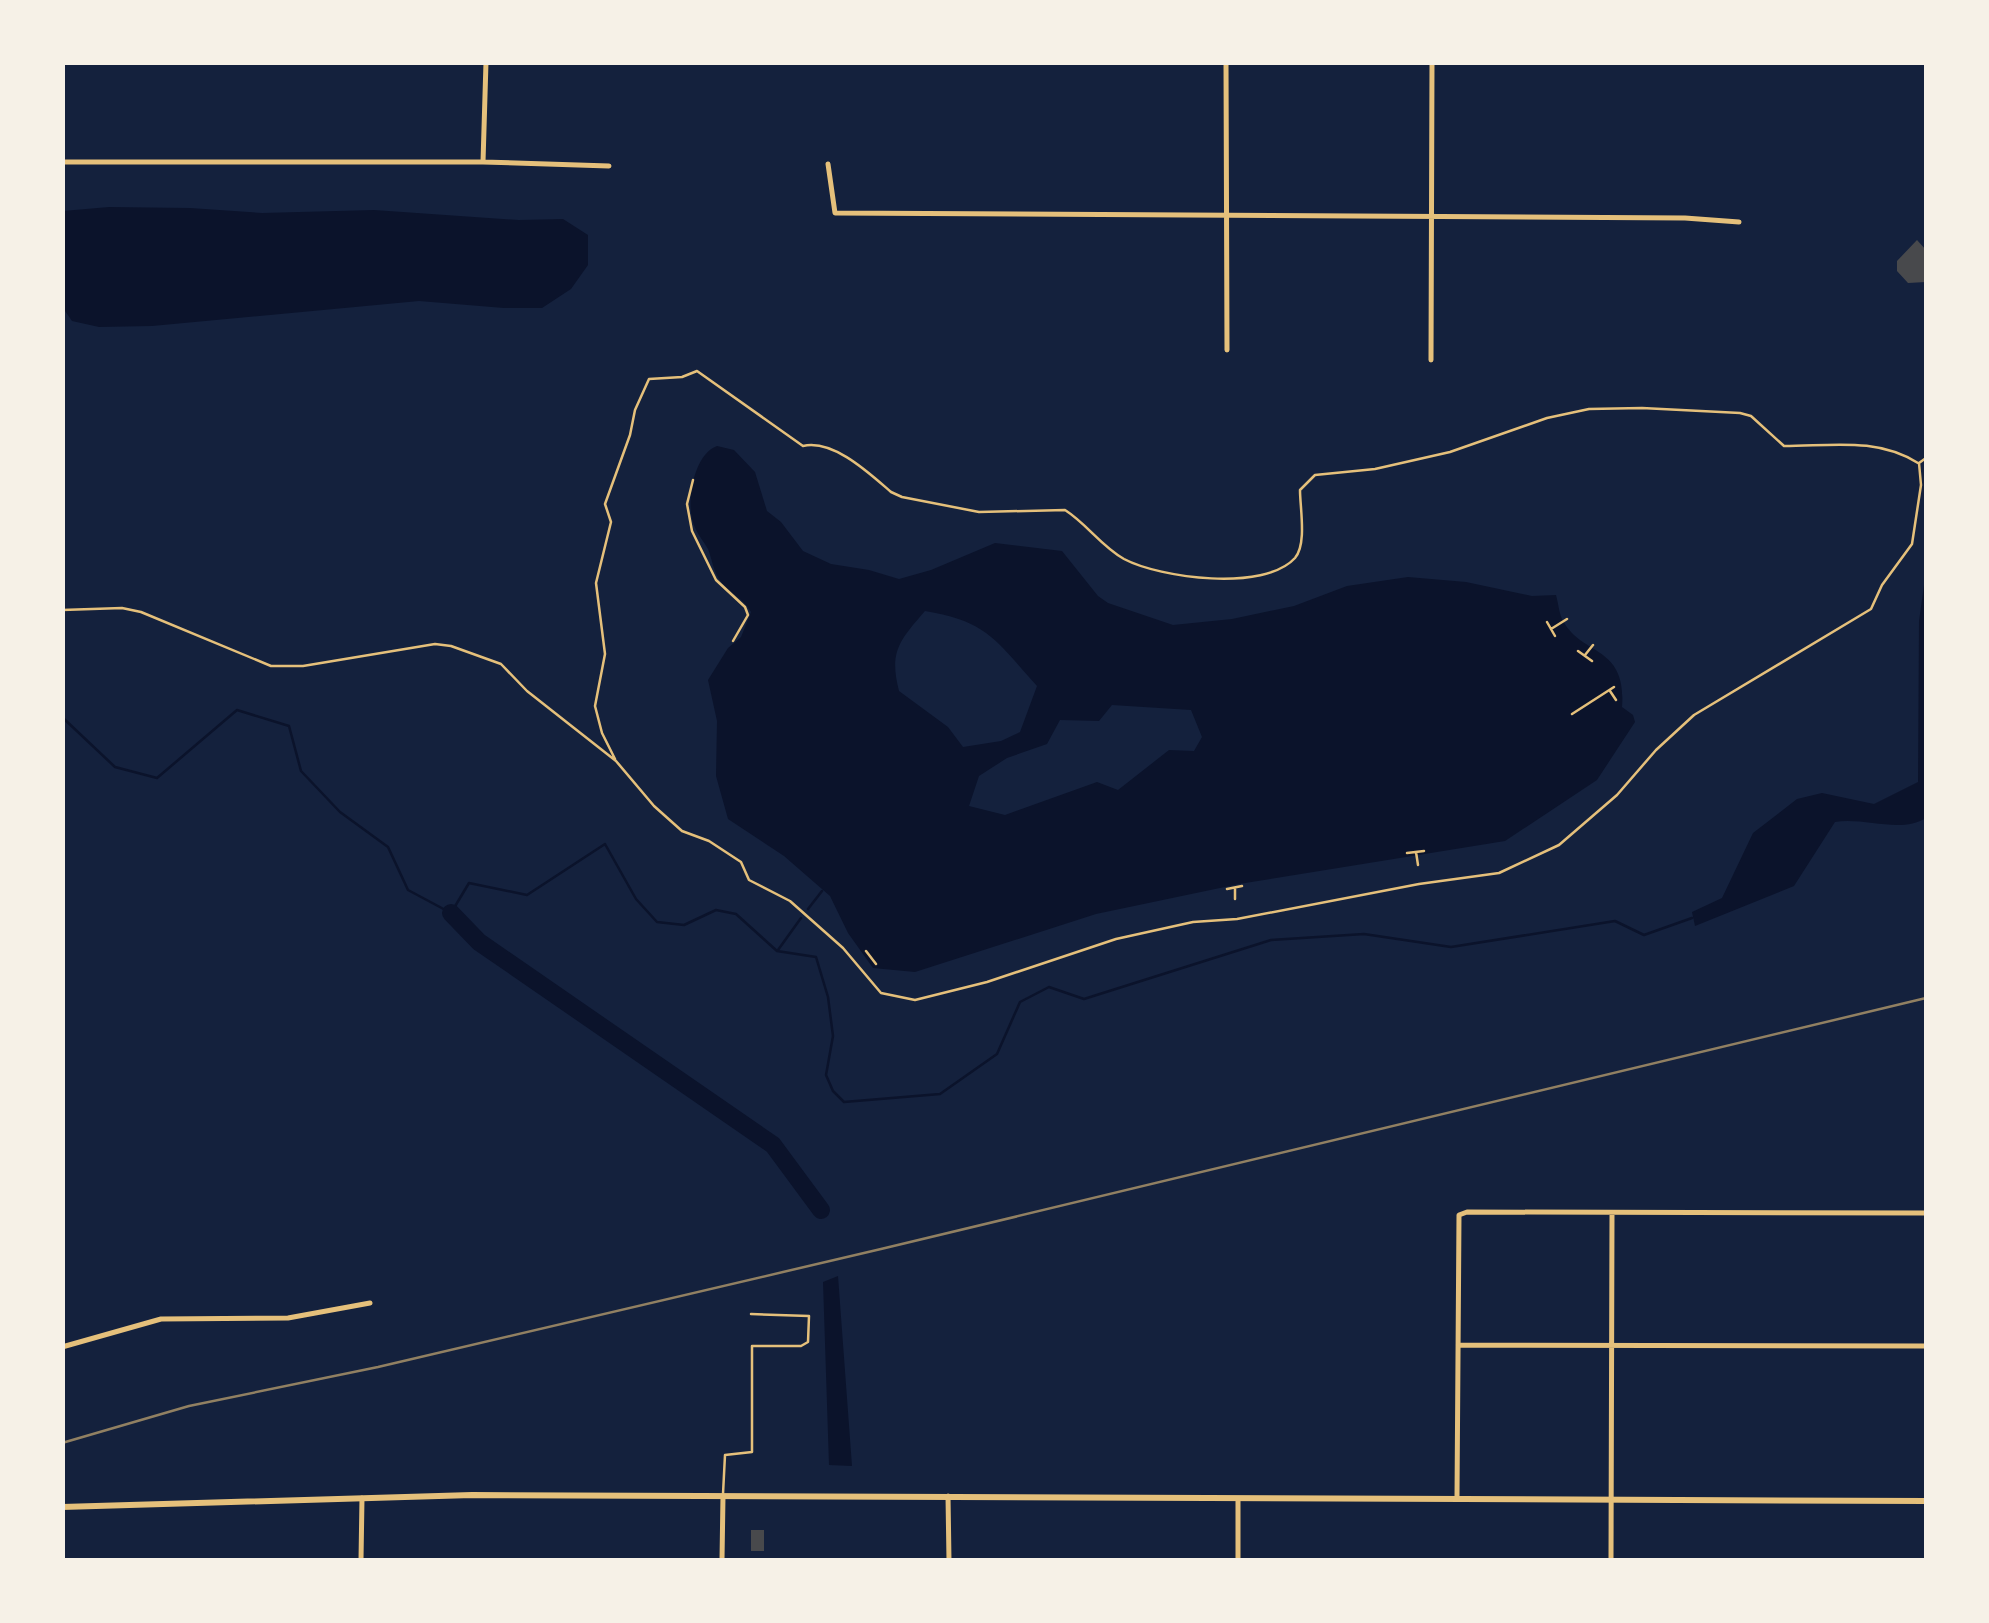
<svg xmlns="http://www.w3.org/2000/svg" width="1989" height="1623" viewBox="0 0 1989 1623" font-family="'DejaVu Sans',sans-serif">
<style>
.water{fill:#0b132b;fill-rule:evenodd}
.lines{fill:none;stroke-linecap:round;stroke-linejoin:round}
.stream{stroke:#0b132b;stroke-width:2.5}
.river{stroke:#0b132b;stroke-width:18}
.building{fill:#48494c}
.path{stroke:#e5c07b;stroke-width:2.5}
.service{stroke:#e5c07b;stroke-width:2.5}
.minor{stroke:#e5c07b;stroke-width:5}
.secondary{stroke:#e5c07b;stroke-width:6}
.rail{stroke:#918062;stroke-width:2.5}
</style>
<rect width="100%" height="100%" fill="#14213d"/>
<path class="water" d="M 109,207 L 190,208 L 262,213 L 374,210 L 519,220 L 563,219 L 588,235 L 588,265 L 571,289 L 542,308 L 504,308 L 419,301 L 152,326 L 99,327 L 72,321 L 63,308 L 63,211 Z
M 717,446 L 734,450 L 755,472 L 767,511 L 781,522 L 803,551 L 831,564 L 869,570 L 899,579 L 931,570 L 995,543 L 1062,551 L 1098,596 L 1108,603 L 1173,625 L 1232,619 L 1294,606 L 1347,586 L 1408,577 L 1466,582 L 1532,596 L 1556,595 C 1558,602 1559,612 1562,619 C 1581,657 1627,644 1622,707 L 1633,715 L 1635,722 L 1597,780 L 1505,841 L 1239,884 L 1096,914 L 915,972 L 873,968 L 848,933 L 830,896 L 784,856 L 728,819 L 716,776 L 717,721 L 708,680 L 728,648 L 741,637 L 751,612 C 743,598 728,592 719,579 C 713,570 712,559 708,549 C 703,540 696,533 693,522 C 686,501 694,454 717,446 ZM 925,611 C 988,621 997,642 1037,686 L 1020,732 L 1001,741 L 963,747 L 948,727 L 899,691 C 889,652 899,641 925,611 ZM 1112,705 L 1191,710 L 1202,737 L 1194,751 L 1169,750 L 1118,790 L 1097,782 L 1005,815 L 969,806 L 979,776 L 1007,758 L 1047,744 L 1060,720 L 1099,721 Z
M 1926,571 L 1926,818 C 1901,834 1864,817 1835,822 L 1794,886 L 1695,926 L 1692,912 L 1722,898 L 1753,833 L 1797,799 L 1822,793 L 1874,804 L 1918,782 L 1919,621 Z
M 838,1276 L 852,1466 L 829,1465 L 823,1282 Z"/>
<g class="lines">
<path class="stream" d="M 62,717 L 115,767 L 157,778 L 237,710 L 289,726 L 301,771 L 340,812 L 388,847 L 408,890 L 451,913 L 469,883 L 527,895 L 605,844 L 636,899 L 657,922 L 684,925 L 716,910 L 736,914 L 777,951 L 816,957 L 828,997 L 833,1036 L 826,1075 L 833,1091 L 844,1102 L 940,1094 L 997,1054 L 1020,1002 L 1049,987 L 1084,999 L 1271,940 L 1364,934 L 1451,947 L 1615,921 L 1644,935 L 1692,918
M 808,909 L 822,891
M 778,950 L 801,918"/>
<path class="river" d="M 451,913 L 479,942 L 773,1145 L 821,1210"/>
</g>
<path class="building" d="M 1917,240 L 1926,250 L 1926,282 L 1908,283 L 1897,271 L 1897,261 Z
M 751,1530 L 764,1530 L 764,1551 L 751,1551 Z"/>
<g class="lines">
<path class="path" d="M 693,480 L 687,504 L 692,531 L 716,580 L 745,607 L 748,615 L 733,641
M 62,610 L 122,608 L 141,612 L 271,666 L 303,666 L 435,644 L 451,646 L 501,664 L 527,691 L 616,761 L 654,806 L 682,831 L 709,841 L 741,862 L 749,880 L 790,901 L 843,948 L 881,993 L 915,1000 L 987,982 L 1116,939 L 1193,922 L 1237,919 L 1419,884 L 1499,873 L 1559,845 L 1617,795 L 1656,750 L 1694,715 L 1871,609 L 1882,585 L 1912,544 L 1921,485 L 1919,463 L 1926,458
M 1547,622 L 1555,636
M 1551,629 L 1567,619
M 1578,651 L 1592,661
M 1585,655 L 1593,645
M 1610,691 L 1616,700
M 1572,714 L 1614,687
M 615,759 L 602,733 L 595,706 L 605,654 L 596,583 L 611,522 L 605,504 L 630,435 L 635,410 L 649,379 L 682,377 L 697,371 L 803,446 C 833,439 869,473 891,492 L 902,497 L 979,512 L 1065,510 C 1087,524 1101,546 1124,559 C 1160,578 1264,592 1295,558 C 1307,544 1300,508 1300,490 L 1315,475 L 1375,469 L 1450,452 L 1547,418 L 1589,409 L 1642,408 L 1740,413 L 1751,416 L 1784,446 C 1831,446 1876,437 1918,463
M 1416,852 L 1418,865
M 1407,853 L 1424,851
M 1235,888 L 1235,899
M 1227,889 L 1242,886
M 866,951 L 876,964"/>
<path class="service" d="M 723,1494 L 725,1455 L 752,1452 L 752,1346 L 801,1346 L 808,1342 L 809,1316 L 751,1314"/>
<path class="minor" d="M 1226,62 L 1227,350
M 62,162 L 483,162 L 609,166
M 483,162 L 486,62
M 828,164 L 835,213 L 1685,218 L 1739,222
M 1431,360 L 1432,62
M 1458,1345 L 1926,1346
M 62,1347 L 161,1319 L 288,1318 L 370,1303
M 948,1496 L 949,1560
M 1457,1497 L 1459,1215 L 1467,1212 L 1926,1213
M 361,1560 L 362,1498
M 722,1560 L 723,1496
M 1238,1560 L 1238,1499
M 1611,1560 L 1612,1214"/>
<path class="secondary" d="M 62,1507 L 472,1495 L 1926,1501"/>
<path class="rail" d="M 62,1443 L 189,1406 L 378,1367 L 881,1249 L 1926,998"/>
</g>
<rect width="1989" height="1623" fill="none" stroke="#f6f1e7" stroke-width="130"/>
</svg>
